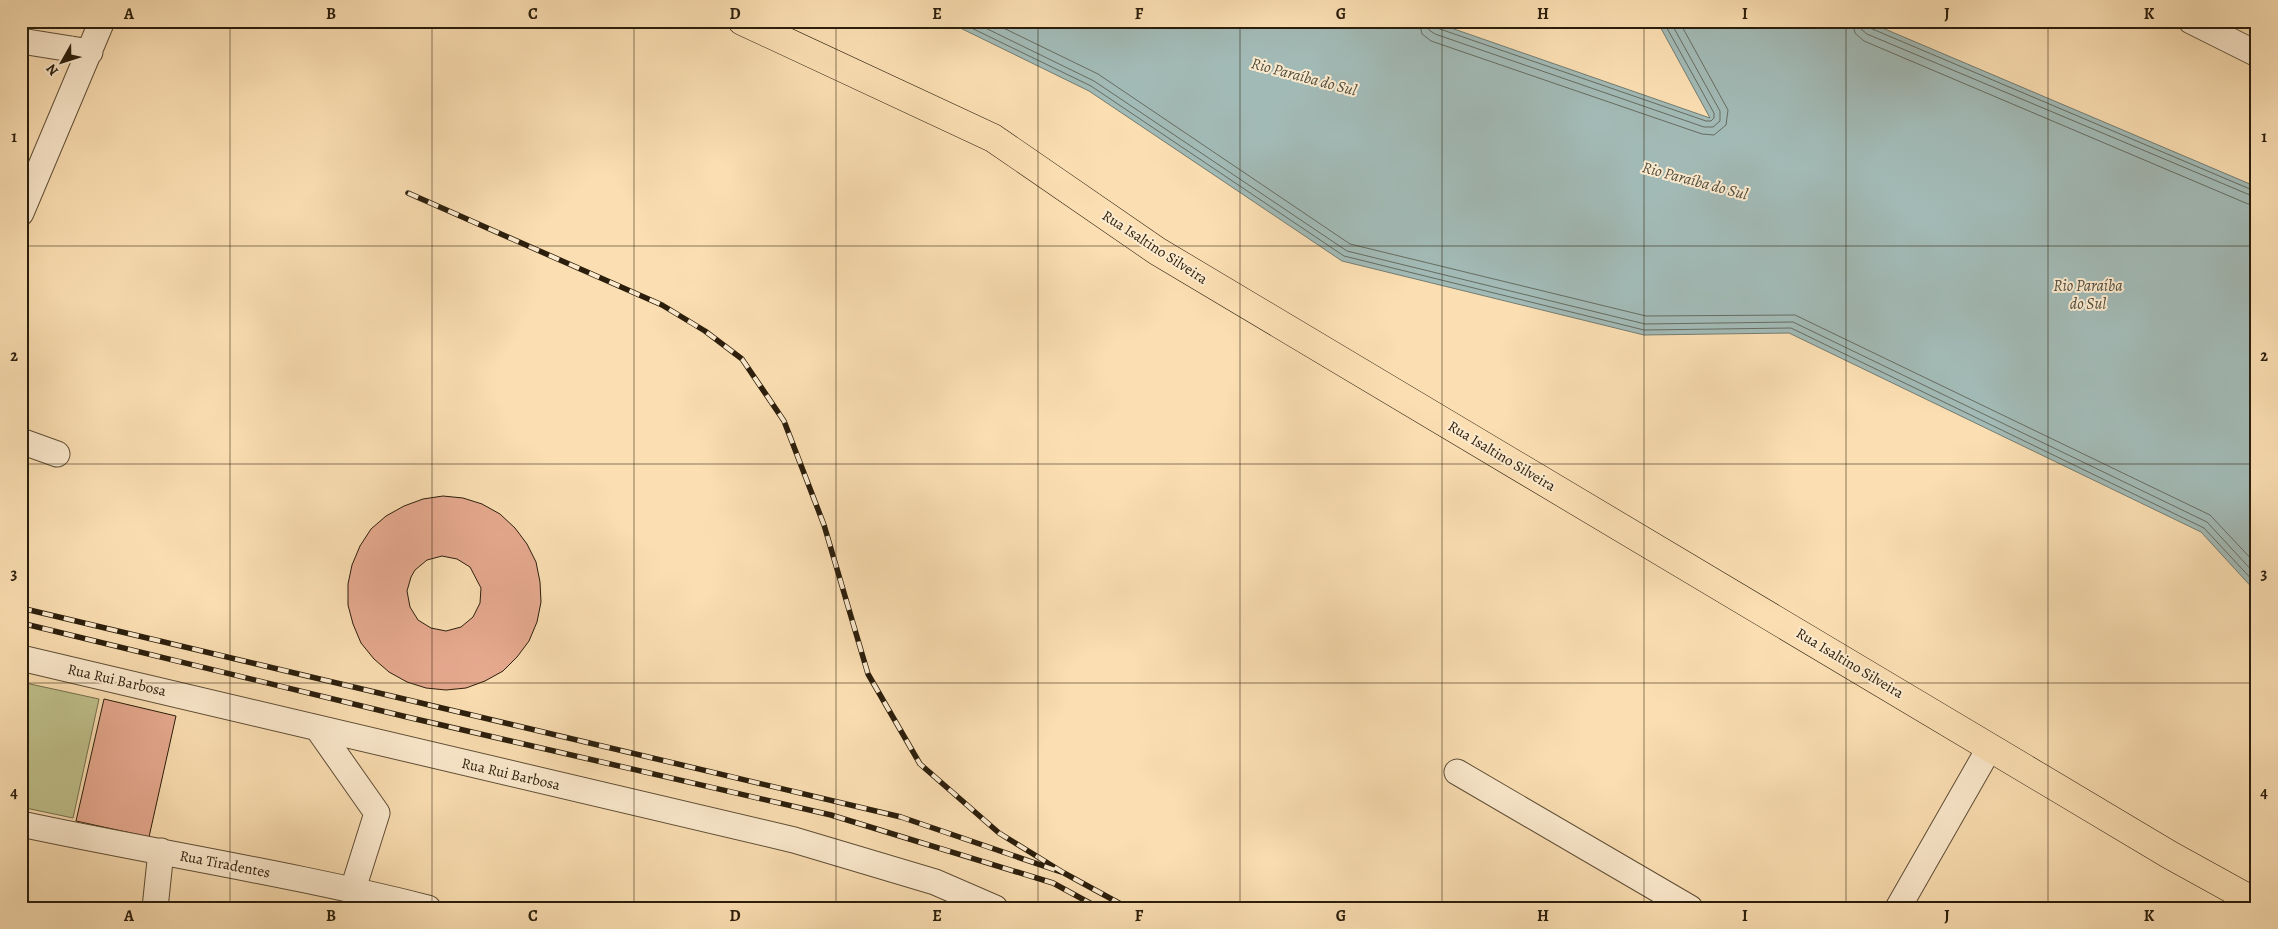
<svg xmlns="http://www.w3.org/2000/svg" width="2278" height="929" viewBox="0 0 2278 929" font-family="Alegreya,serif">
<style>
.green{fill:#bfc18c;stroke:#75704c}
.water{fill:#a2bab6;stroke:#727c72}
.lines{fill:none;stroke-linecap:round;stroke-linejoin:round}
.shore{stroke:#666c61;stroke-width:1}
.building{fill:#e7aa90;stroke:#2b1e0c;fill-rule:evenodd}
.minor-casing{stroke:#5f4e36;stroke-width:27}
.major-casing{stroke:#2b1e0c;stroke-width:29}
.minor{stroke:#fceace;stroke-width:25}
.major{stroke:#fbdfb3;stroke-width:28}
.rail-casing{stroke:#2b1e0c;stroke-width:5.5}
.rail{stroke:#fceace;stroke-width:4;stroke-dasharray:11;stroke-linecap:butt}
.grid{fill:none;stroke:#2b1e0c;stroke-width:1;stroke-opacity:0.55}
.labels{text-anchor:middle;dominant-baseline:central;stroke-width:4;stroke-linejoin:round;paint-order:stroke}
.street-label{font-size:15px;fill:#2b1e0c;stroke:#fceace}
.water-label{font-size:16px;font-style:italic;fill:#4f4d3f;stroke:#fceace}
.neatline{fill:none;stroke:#2b1e0c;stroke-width:2}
.grid-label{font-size:16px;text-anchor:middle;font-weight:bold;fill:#2b1e0c}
</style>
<rect width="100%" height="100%" fill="#fbdfb3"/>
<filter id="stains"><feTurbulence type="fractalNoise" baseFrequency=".004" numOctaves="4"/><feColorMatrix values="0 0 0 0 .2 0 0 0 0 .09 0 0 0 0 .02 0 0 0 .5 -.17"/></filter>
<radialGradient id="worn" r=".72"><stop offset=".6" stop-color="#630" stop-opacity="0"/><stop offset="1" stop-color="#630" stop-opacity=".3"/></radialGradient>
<path class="green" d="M 21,682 L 99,699 L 73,818 L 21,807 Z"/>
<path class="water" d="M 946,21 L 1431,21 L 1710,118 L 1657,21 L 1866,21 L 2257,187 L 2257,593 L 2201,532 L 1789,333 L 1644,335 L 1342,261 L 1089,91 Z"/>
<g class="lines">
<path class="shore" d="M 957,21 L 1091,86 L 1344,256 L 1644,330 L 1791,328 L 2204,528 L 2257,585
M 971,21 L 1094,81 L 1347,251 L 1645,324 L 1793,322 L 2207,522 L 2257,576
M 989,21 L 1098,74 L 1350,244 L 1646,316 L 1795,315 L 2210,515 L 2257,565
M 1419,21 L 1422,34 L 1431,41 L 1702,134 L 1714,135 L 1726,125 L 1728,110 L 1679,21
M 1426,21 L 1429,30 L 1435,34 L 1704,127 L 1713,127 L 1720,121 L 1720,111 L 1670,21
M 1433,21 L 1437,28 L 1706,121 L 1711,121 L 1714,118 L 1714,113 L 1663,21
M 1852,21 L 1855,33 L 1864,41 L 2248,204 L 2257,205
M 1860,21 L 1861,29 L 1867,34 L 2257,198
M 1866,21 L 1870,28 L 2257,192"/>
</g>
<path class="building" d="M 443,496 L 463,498 L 482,504 L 500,514 L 515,528 L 527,544 L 536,562 L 540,582 L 541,602 L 537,622 L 529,641 L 517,657 L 503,671 L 485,681 L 466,688 L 446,690 L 426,688 L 407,682 L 389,672 L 374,659 L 361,643 L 353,624 L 348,605 L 348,584 L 352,565 L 360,546 L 371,529 L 386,516 L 404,506 L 423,499 ZM 442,556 L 457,559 L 470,567 L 481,588 L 480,603 L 473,617 L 461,627 L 446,631 L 431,628 L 418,620 L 410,607 L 407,591 L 411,577 L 415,570 L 427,560 Z
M 104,699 L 176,716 L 149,837 L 76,821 Z"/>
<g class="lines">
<g class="minor-casing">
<path id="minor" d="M 2191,21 L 2257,54
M 21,41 L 90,52
M 21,213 L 102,21
M 21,441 L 57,454
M 21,658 L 794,840 L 935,882 L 995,908
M 318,729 L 377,813 L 353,889
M 1457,772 L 1690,908
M 21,824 C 157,853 294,874 428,908
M 155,908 L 161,851
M 1898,908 L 1990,747"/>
</g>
<g class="major-casing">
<path id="major" d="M 742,21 L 993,138 L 1157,251 L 2170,855 L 2257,903"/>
</g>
<use href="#minor" class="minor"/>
<use href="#major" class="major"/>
<g class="rail-casing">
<path id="rail" d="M 408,193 L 662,305 L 705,331 L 742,359 L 784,421 L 824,525 L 868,674 L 920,764 L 999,833 L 1064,873 L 1128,908
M 21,608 L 901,817 L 1064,873
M 21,623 L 407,717 L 831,815 L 1053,883 L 1099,908"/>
</g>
<use href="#rail" class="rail"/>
</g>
<path class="grid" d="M 230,21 L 230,908M 432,21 L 432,908M 634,21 L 634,908M 836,21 L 836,908M 1038,21 L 1038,908M 1240,21 L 1240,908M 1442,21 L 1442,908M 1644,21 L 1644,908M 1846,21 L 1846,908M 2048,21 L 2048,908M 21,246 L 2257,246M 21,464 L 2257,464M 21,683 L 2257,683"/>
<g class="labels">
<g class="street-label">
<text transform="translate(1155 247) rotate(33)">Rua Isaltino Silveira</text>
<text transform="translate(1502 456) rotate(31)">Rua Isaltino Silveira</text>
<text transform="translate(1850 663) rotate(31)">Rua Isaltino Silveira</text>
<text transform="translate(117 680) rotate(13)">Rua Rui Barbosa</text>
<text transform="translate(511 774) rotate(13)">Rua Rui Barbosa</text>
<text transform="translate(225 864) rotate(11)">Rua Tiradentes</text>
</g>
<g class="water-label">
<text transform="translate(1304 77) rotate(15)">Rio Paraíba do Sul</text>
<text transform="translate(1695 181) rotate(15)">Rio Paraíba do Sul</text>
<text x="2088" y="286">Rio Paraíba<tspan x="2088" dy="18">do Sul</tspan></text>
</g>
</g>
<rect width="2278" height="929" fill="none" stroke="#fbdfb3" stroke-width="55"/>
<g transform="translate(62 62) rotate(231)" stroke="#fceace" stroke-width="4" paint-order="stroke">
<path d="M0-4L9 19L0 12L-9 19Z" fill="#2b1e0c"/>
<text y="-8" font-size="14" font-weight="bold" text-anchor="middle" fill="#2b1e0c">N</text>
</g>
<rect x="28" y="28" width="2222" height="874" class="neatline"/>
<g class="grid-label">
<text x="129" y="19">A</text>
<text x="331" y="19">B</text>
<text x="533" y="19">C</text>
<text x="735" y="19">D</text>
<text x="937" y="19">E</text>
<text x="1139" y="19">F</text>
<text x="1341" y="19">G</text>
<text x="1543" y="19">H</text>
<text x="1745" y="19">I</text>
<text x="1947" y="19">J</text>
<text x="2149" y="19">K</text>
<text x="14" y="142">1</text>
<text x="2264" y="142">1</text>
<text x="14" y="361">2</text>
<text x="2264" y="361">2</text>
<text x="14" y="579">3</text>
<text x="2264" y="579">3</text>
<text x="14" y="798">4</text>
<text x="2264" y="798">4</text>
<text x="129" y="921">A</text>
<text x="331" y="921">B</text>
<text x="533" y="921">C</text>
<text x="735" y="921">D</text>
<text x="937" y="921">E</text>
<text x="1139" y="921">F</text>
<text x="1341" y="921">G</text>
<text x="1543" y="921">H</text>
<text x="1745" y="921">I</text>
<text x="1947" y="921">J</text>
<text x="2149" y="921">K</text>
</g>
<rect width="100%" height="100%" filter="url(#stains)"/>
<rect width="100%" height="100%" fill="url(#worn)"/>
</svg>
